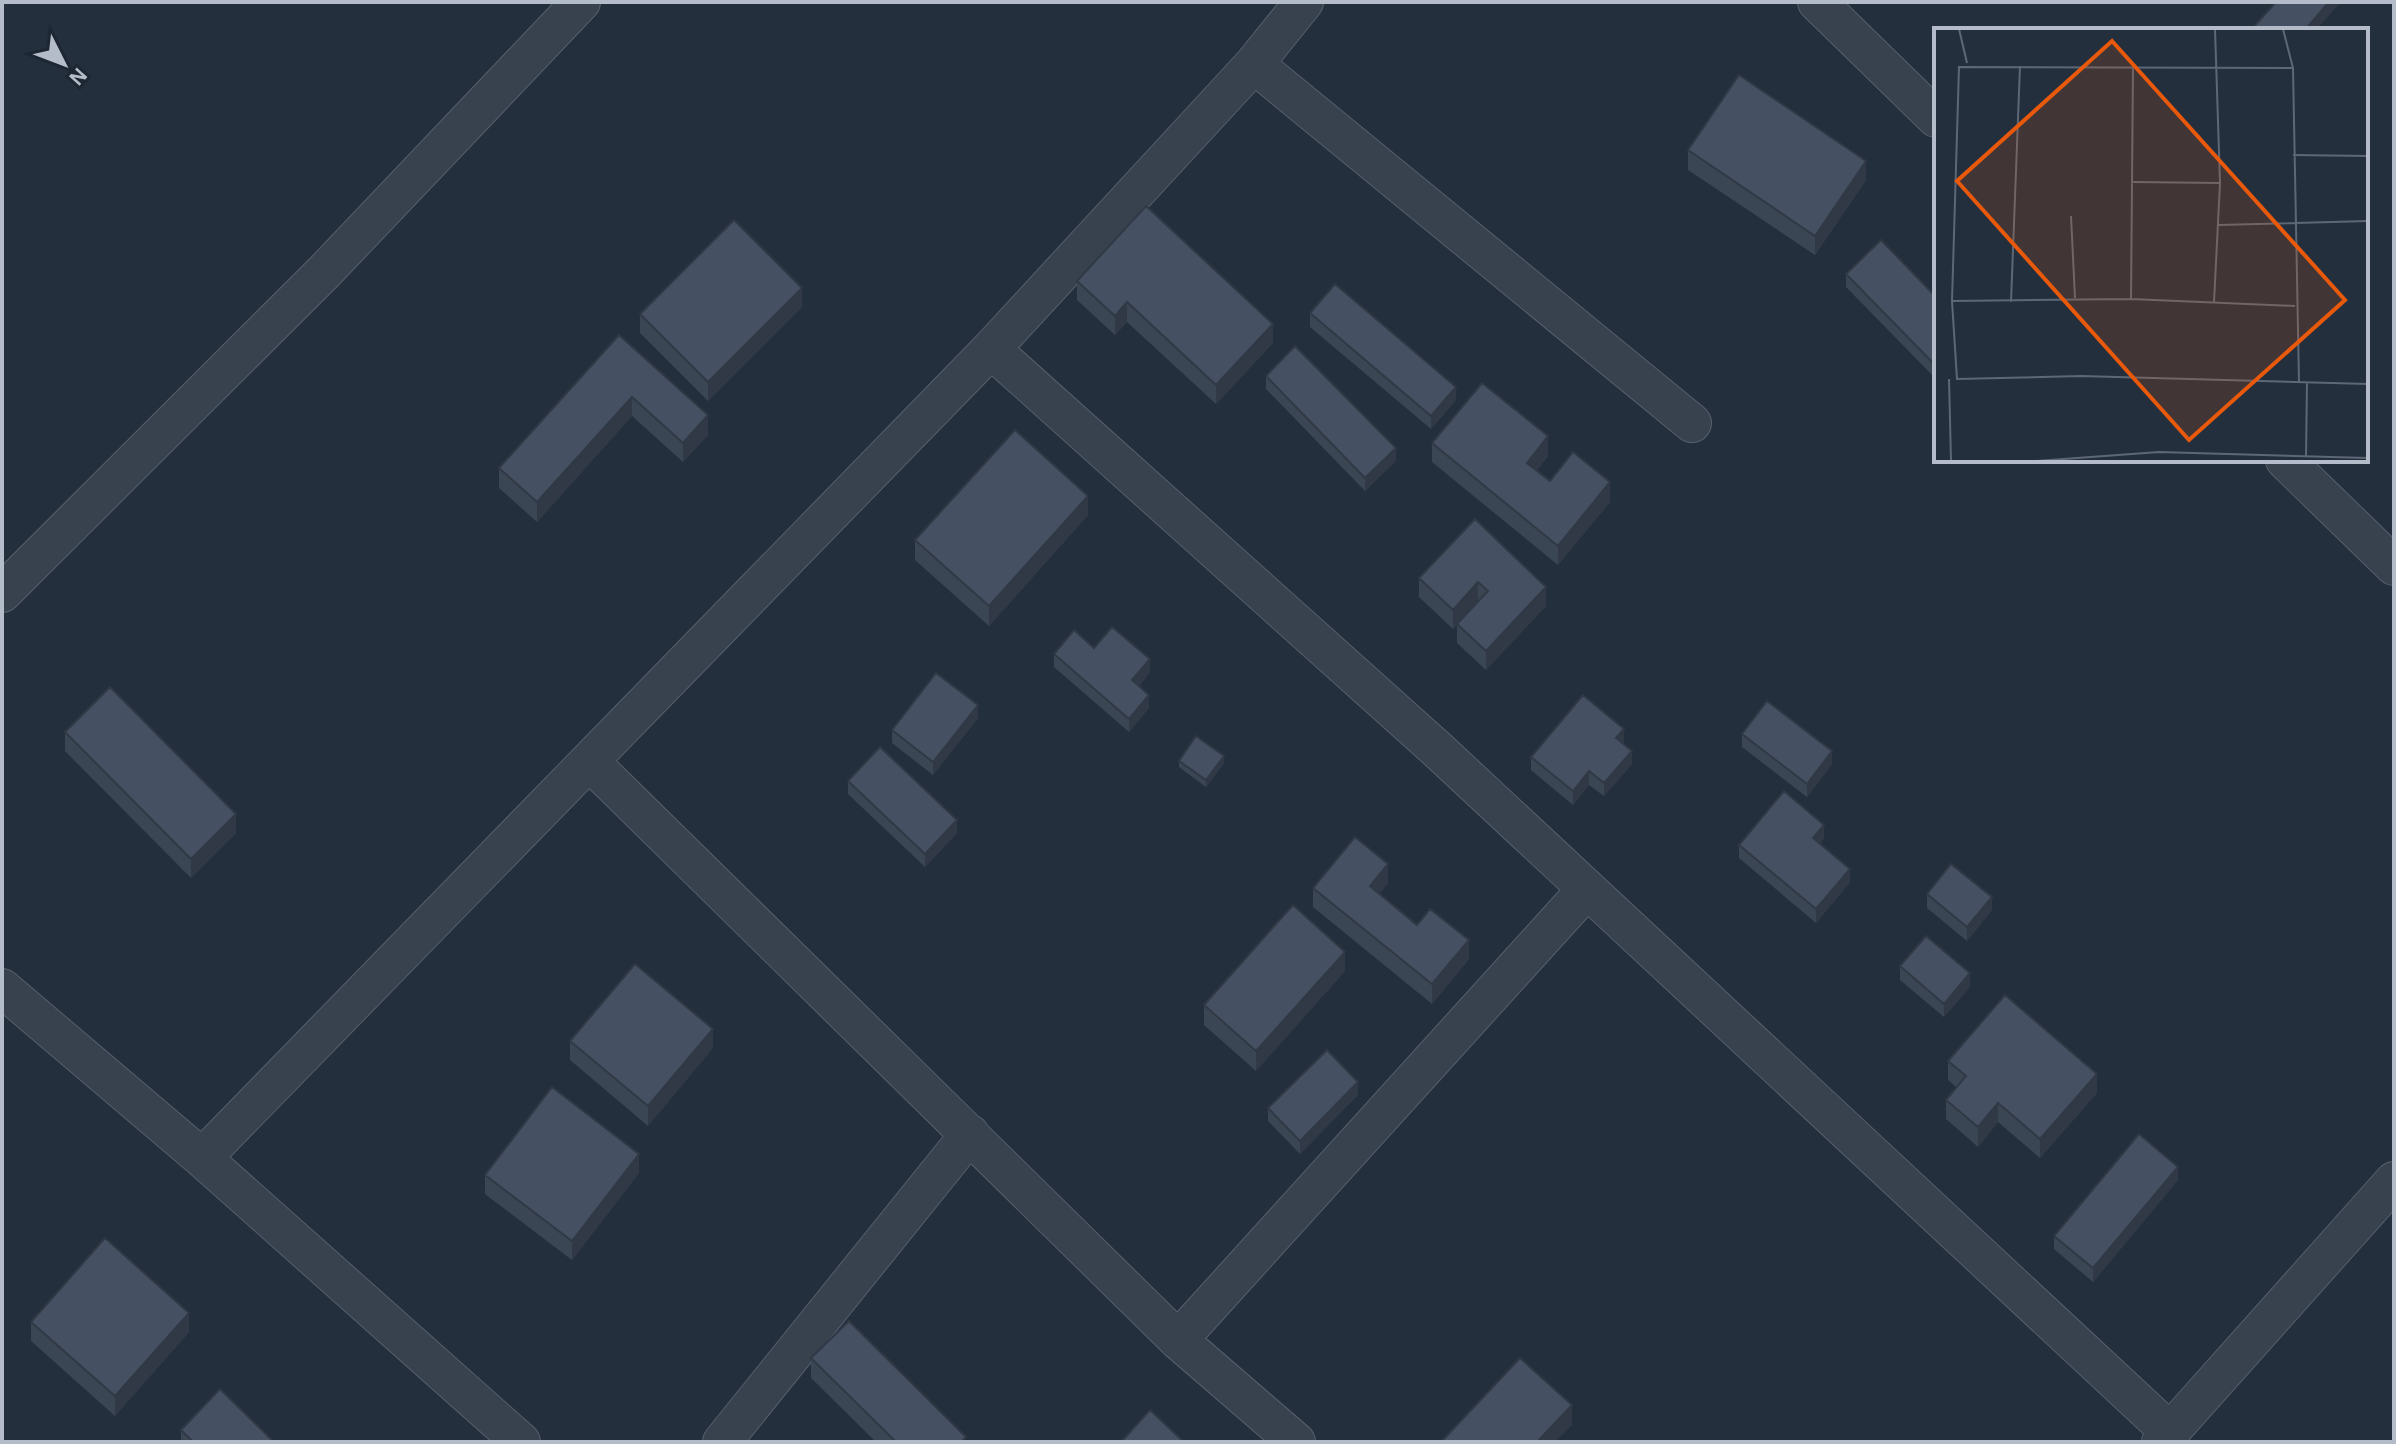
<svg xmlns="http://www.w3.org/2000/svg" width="2396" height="1444" viewBox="0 0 2396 1444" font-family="'Alegreya Sans',sans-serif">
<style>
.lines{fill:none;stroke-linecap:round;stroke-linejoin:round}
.minor-casing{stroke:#565f6c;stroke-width:40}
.minor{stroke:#38414e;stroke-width:38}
.wall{fill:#3b4654}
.shaded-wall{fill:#303945}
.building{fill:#455162;stroke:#303945;stroke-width:2}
.inset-road{fill:none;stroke:#5e6776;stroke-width:2}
.view{fill:#e8590c;fill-opacity:0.15;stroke:#e8590c;stroke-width:4}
.inset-edge{fill:none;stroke:#b4bcc9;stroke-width:4}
</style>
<rect width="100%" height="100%" fill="#242f3e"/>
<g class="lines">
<g class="minor-casing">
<path id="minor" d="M 1817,2 L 1936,118
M 1254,64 L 1692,423
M 991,349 L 1439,751 L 2170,1432
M 2285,460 L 2394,566
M 2,593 L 326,270 L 581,2
M 590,762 L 1178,1340 L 1296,1442
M 2,988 L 202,1158 L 521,1442
M 202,1158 L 991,349 L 1254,64 L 1304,2
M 1178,1340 L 1587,889
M 722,1442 L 970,1134
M 2161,1442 L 2394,1181"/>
</g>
<use href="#minor" class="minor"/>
</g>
<path class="wall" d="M 1688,150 L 1866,180 L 1815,255 L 1688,170 Z
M 1846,274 L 1936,297 L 1936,379 L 1846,287 Z
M 1077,281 L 1273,343 L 1216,404 L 1127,322 L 1115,335 L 1077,300 Z
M 802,307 L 708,401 L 640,333 L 640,314 Z
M 1310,313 L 1456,400 L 1431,429 L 1310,327 Z
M 619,335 L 708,435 L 683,462 L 632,416 L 537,522 L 499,488 L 499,468 Z
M 1266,376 L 1396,461 L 1365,491 L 1266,389 Z
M 1432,443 L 1548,456 L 1536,471 L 1550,481 L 1610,502 L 1558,565 L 1432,462 Z
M 1088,515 L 989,626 L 915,560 L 915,540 Z
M 1475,519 L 1546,606 L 1486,670 L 1457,643 L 1457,625 L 1453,629 L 1419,597 L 1419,578 Z
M 1054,654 L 1150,672 L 1139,686 L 1149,708 L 1129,732 L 1054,667 Z
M 978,718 L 933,775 L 892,743 L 892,730 Z
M 65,732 L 236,833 L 191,878 L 65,751 Z
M 1742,734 L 1832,764 L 1807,797 L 1742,747 Z
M 1624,742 L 1623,744 L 1632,764 L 1604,796 L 1589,785 L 1573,805 L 1531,770 L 1531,757 Z
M 1179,761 L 1224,763 L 1206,787 L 1179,767 Z
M 848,781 L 957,833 L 925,867 L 848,794 Z
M 1824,838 L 1820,843 L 1850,882 L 1816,923 L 1739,858 L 1739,845 Z
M 1388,883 L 1379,894 L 1417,925 L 1469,959 L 1432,1004 L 1313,907 L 1313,888 Z
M 1927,894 L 1992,910 L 1967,941 L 1927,908 Z
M 1900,966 L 1970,987 L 1944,1017 L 1900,980 Z
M 1345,971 L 1256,1071 L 1204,1025 L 1204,1005 Z
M 570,1041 L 713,1048 L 648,1126 L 570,1060 Z
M 1948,1061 L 2097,1093 L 2040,1158 L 1998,1122 L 1978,1147 L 1946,1119 L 1946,1100 L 1956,1087 L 1948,1080 Z
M 1358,1095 L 1300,1154 L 1268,1121 L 1268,1108 Z
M 639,1173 L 572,1260 L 485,1194 L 485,1175 Z
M 2178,1180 L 2093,1282 L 2054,1249 L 2054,1236 Z
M 31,1322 L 189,1332 L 115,1416 L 31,1341 Z
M 811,1358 L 966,1442 L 876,1442 L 811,1378 Z
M 181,1430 L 274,1442 L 181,1442 Z"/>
<path class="shaded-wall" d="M 2329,2 L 2341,2 L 2316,30 L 2305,30 Z
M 1866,161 L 1866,180 L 1815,255 L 1815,236 Z
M 802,288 L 802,307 L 708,401 L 708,382 Z
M 1127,302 L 1127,322 L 1115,335 L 1115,316 Z
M 1273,324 L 1273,343 L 1216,404 L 1216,385 Z
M 1456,387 L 1456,400 L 1431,429 L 1431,416 Z
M 632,397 L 632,416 L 537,522 L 537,502 Z
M 708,415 L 708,435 L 683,462 L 683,443 Z
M 1548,436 L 1548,456 L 1527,482 L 1527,463 Z
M 1396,448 L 1396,461 L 1365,491 L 1365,478 Z
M 1610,482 L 1610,502 L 1558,565 L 1558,546 Z
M 1088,496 L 1088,515 L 989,626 L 989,606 Z
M 1478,582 L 1478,601 L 1453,629 L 1453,610 Z
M 1546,587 L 1546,606 L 1486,670 L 1486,651 Z
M 1150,659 L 1150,672 L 1132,694 L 1132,680 Z
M 1149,695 L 1149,708 L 1129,732 L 1129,719 Z
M 978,705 L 978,718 L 933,775 L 933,762 Z
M 1624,729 L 1624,742 L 1616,751 L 1616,738 Z
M 1632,751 L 1632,764 L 1604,796 L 1604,783 Z
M 1832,751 L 1832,764 L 1807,797 L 1807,784 Z
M 1224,756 L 1224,763 L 1206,787 L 1206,780 Z
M 1589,771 L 1589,785 L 1573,805 L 1573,791 Z
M 236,814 L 236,833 L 191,878 L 191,859 Z
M 957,820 L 957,833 L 925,867 L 925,854 Z
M 1824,825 L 1824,838 L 1813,851 L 1813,838 Z
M 1388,864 L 1388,883 L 1370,906 L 1370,886 Z
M 1850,869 L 1850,882 L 1816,923 L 1816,909 Z
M 1992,897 L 1992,910 L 1967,941 L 1967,927 Z
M 1469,940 L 1469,959 L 1432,1004 L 1432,984 Z
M 1345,952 L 1345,971 L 1256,1071 L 1256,1051 Z
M 1970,973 L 1970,987 L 1944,1017 L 1944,1004 Z
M 713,1029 L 713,1048 L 648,1126 L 648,1106 Z
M 2097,1074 L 2097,1093 L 2040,1158 L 2040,1139 Z
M 1358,1082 L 1358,1095 L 1300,1154 L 1300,1141 Z
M 1998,1103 L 1998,1122 L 1978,1147 L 1978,1127 Z
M 639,1154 L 639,1173 L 572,1260 L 572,1241 Z
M 2178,1167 L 2178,1180 L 2093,1282 L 2093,1268 Z
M 189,1313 L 189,1332 L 115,1416 L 115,1396 Z
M 1572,1405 L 1572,1425 L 1555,1442 L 1537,1442 Z"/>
<path class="building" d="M 2276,2 L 2329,2 L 2305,30 L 2251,30 Z
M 1739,75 L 1866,161 L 1815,236 L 1688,150 Z
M 1146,206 L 1273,324 L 1216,385 L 1127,302 L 1115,316 L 1077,281 Z
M 734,220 L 802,288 L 708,382 L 640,314 Z
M 1881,240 L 1936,297 L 1936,366 L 1846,274 Z
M 1335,284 L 1456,387 L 1431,416 L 1310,313 Z
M 619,335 L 708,415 L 683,443 L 632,397 L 537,502 L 499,468 Z
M 1295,346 L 1396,448 L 1365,478 L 1266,376 Z
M 1482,383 L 1548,436 L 1527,463 L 1550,481 L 1573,452 L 1610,482 L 1558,546 L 1432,443 Z
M 1015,430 L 1088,496 L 989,606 L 915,540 Z
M 1475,519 L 1546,587 L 1486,651 L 1457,624 L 1488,591 L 1478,582 L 1453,610 L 1419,578 Z
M 1112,627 L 1150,659 L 1132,680 L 1149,695 L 1129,719 L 1054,654 L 1074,630 L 1094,648 Z
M 936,673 L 978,705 L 933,762 L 892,730 Z
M 110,687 L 236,814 L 191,859 L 65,732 Z
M 1583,695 L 1624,729 L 1616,738 L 1632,751 L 1604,783 L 1589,771 L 1573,791 L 1531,757 Z
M 1767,701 L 1832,751 L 1807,784 L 1742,734 Z
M 1196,736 L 1224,756 L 1206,780 L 1179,761 Z
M 880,747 L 957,820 L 925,854 L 848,781 Z
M 1784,791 L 1824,825 L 1813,838 L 1850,869 L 1816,909 L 1739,845 Z
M 1355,837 L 1388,864 L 1370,886 L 1417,925 L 1430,909 L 1469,940 L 1432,984 L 1313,888 Z
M 1951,864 L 1992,897 L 1967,927 L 1927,894 Z
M 1293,905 L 1345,952 L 1256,1051 L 1204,1005 Z
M 1926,936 L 1970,973 L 1944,1004 L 1900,966 Z
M 635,964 L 713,1029 L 648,1106 L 570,1041 Z
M 2005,995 L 2097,1074 L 2040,1139 L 1998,1103 L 1978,1127 L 1946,1100 L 1966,1076 L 1948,1061 Z
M 1327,1050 L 1358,1082 L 1300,1141 L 1268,1108 Z
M 552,1087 L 639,1154 L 572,1241 L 485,1175 Z
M 2139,1134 L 2178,1167 L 2093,1268 L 2054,1236 Z
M 105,1238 L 189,1313 L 115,1396 L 31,1322 Z
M 849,1321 L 966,1437 L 961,1442 L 896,1442 L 811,1358 Z
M 1520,1358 L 1572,1405 L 1537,1442 L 1441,1442 Z
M 220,1389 L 274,1442 L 193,1442 L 181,1430 Z
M 1150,1410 L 1184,1442 L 1121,1442 Z"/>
<g transform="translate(1934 28)">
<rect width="434" height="434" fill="#242f3e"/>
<path class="inset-road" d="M 25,1 L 33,35M 349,1 L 359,40M 359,127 L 434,128M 197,154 L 286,155M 137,188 L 141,270M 284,197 L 434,193M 197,271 L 199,39M 18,273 L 197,271 L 361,278M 77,274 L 86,38M 280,274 L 286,155 L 281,1M 15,351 L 17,433M 365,354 L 359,40 L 25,39 L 18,273 L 23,351 L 147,348 L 434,356M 372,429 L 373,354M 102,433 L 225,424 L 434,430"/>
<path class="view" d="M 178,13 L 411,272 L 255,412 L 23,153 Z"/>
<rect width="434" height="434" class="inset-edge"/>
</g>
<rect width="2396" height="1444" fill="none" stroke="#b4bcc9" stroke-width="8"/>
<g transform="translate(64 64) rotate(132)" stroke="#1d2633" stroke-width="6" paint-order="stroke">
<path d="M0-6L14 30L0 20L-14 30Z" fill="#b4bcc9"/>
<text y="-12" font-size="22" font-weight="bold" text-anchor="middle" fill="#b4bcc9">N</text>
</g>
</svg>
